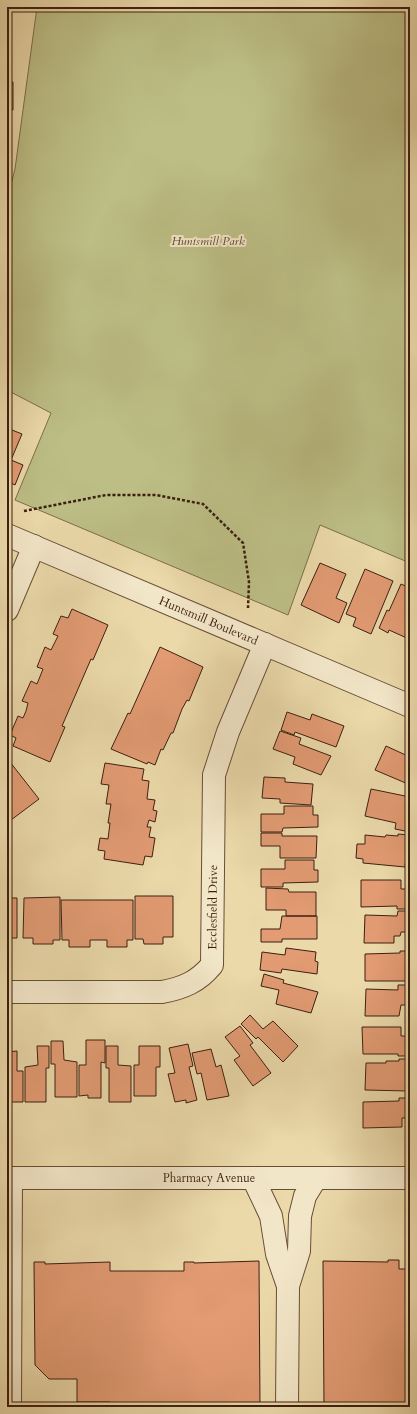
<svg xmlns="http://www.w3.org/2000/svg" width="417" height="1414" viewBox="0 0 417 1414" font-family="Cardo,serif">
<style>
.green{fill:#bcbe85;stroke:#7c6e4b}
.building{fill:#e29b73;stroke:#3d1f11}
.lines{fill:none;stroke-linecap:round;stroke-linejoin:round}
.minor-casing{stroke:#684e37;stroke-width:24}
.path{stroke:#3d1f11;stroke-width:2.5;stroke-dasharray:3 2;stroke-linecap:butt}
.minor{stroke:#f2e6c8;stroke-width:22}
.labels{text-anchor:middle;dominant-baseline:central;stroke-width:4;stroke-linejoin:round;paint-order:stroke}
.park-label{font-size:12px;font-style:italic;fill:#5d472e;stroke:#f2e6c8}
.street-label{font-size:12px;fill:#3d1f11;stroke:#f2e6c8}
</style>
<rect width="100%" height="100%" fill="#ebd9aa"/>
<filter id="stains"><feTurbulence type="fractalNoise" baseFrequency=".005" numOctaves="4"/><feColorMatrix values="0 0 0 0 .2 0 0 0 0 .09 0 0 0 0 .02 0 0 0 .5 -.17"/></filter>
<radialGradient id="worn" r=".72"><stop offset=".6" stop-color="#630" stop-opacity="0"/><stop offset="1" stop-color="#630" stop-opacity=".3"/></radialGradient>
<path class="green" d="M 37,7 L 410,7 L 410,563 L 320,525 L 288,615 L 15,500 L 51,413 L 7,390 L 7,200 L 15,169 Z"/>
<path class="building" d="M 7,82 L 13,82 L 13,110 L 7,110 Z
M 7,428 L 22,434 L 11,460 L 23,465 L 15,485 L 7,481 Z
M 320,563 L 346,574 L 336,598 L 347,603 L 339,623 L 301,605 Z
M 365,569 L 393,581 L 371,634 L 353,626 L 356,618 L 346,614 Z
M 401,584 L 410,588 L 409,639 L 389,630 L 388,633 L 379,628 L 387,610 L 389,611 Z
M 72,609 L 108,625 L 93,660 L 91,659 L 62,726 L 65,727 L 50,762 L 13,746 L 16,738 L 10,735 L 18,716 L 23,718 L 26,711 L 28,703 L 22,701 L 31,681 L 37,684 L 43,669 L 37,667 L 45,647 L 51,650 L 58,636 L 53,634 L 61,616 L 68,618 Z
M 160,647 L 203,667 L 189,701 L 187,700 L 182,709 L 173,733 L 171,733 L 163,750 L 161,749 L 155,765 L 148,762 L 147,764 L 111,749 L 128,713 L 130,714 Z
M 287,712 L 310,720 L 312,714 L 344,726 L 336,747 L 295,732 L 294,735 L 281,730 Z
M 280,731 L 301,738 L 299,744 L 331,756 L 321,775 L 293,764 L 295,757 L 273,749 Z
M 386,746 L 410,757 L 410,791 L 406,789 L 408,784 L 375,770 Z
M 10,762 L 39,799 L 7,823 L 7,764 Z
M 105,763 L 144,769 L 142,780 L 149,781 L 147,799 L 155,800 L 153,810 L 157,811 L 155,822 L 149,820 L 147,827 L 151,827 L 149,837 L 155,838 L 152,857 L 145,856 L 143,865 L 104,859 L 105,851 L 98,850 L 100,838 L 108,839 L 110,823 L 108,823 L 111,804 L 106,804 L 109,785 L 101,784 Z
M 264,777 L 285,778 L 285,782 L 313,784 L 311,805 L 280,803 L 280,799 L 262,798 Z
M 371,789 L 410,797 L 410,832 L 395,829 L 396,823 L 365,816 Z
M 284,806 L 313,806 L 313,815 L 318,815 L 318,827 L 283,828 L 282,832 L 261,832 L 261,814 L 284,814 Z
M 261,833 L 282,833 L 282,836 L 317,836 L 316,858 L 280,858 L 280,846 L 261,846 Z
M 398,834 L 410,835 L 410,855 L 406,855 L 405,867 L 363,863 L 363,859 L 356,858 L 357,844 L 365,844 L 365,835 L 385,837 L 386,835 L 398,836 Z
M 285,860 L 314,860 L 314,870 L 318,870 L 318,882 L 283,883 L 283,887 L 261,887 L 261,869 L 285,869 Z
M 361,880 L 401,880 L 401,889 L 410,889 L 410,909 L 397,909 L 397,906 L 361,907 Z
M 266,888 L 288,889 L 289,892 L 316,892 L 316,916 L 286,916 L 286,910 L 266,910 Z
M 135,896 L 173,896 L 173,937 L 163,937 L 163,944 L 144,944 L 143,939 L 135,939 Z
M 60,897 L 60,940 L 53,940 L 53,944 L 33,944 L 33,938 L 23,938 L 24,898 Z
M 7,898 L 17,898 L 17,938 L 7,938 Z
M 61,900 L 133,900 L 133,940 L 127,940 L 127,947 L 107,947 L 107,940 L 90,940 L 90,947 L 69,947 L 69,940 L 62,940 Z
M 398,911 L 410,911 L 410,932 L 401,932 L 400,936 L 394,936 L 394,943 L 364,943 L 365,915 L 397,916 Z
M 282,916 L 317,916 L 317,939 L 282,939 L 282,942 L 261,942 L 261,929 L 280,929 Z
M 286,948 L 316,952 L 315,961 L 318,962 L 317,974 L 282,969 L 281,973 L 260,970 L 262,952 L 285,955 Z
M 400,951 L 410,951 L 410,968 L 407,968 L 407,981 L 365,981 L 365,954 L 400,953 Z
M 264,974 L 284,980 L 283,983 L 318,992 L 311,1013 L 276,1004 L 279,990 L 261,986 Z
M 398,985 L 410,985 L 410,1005 L 401,1005 L 399,1016 L 365,1016 L 366,989 L 398,990 Z
M 250,1015 L 263,1029 L 273,1021 L 298,1046 L 283,1062 L 258,1037 L 256,1039 L 241,1024 Z
M 240,1026 L 253,1043 L 250,1045 L 271,1073 L 253,1086 L 234,1060 L 240,1056 L 225,1037 Z
M 362,1027 L 401,1027 L 401,1036 L 410,1036 L 410,1056 L 398,1056 L 398,1054 L 363,1054 Z
M 86,1040 L 105,1040 L 105,1063 L 101,1062 L 101,1098 L 88,1098 L 88,1095 L 79,1096 L 79,1065 L 86,1065 Z
M 51,1041 L 63,1041 L 64,1060 L 77,1062 L 77,1097 L 55,1097 L 55,1064 L 51,1064 Z
M 188,1044 L 193,1066 L 189,1067 L 197,1100 L 186,1103 L 186,1100 L 175,1102 L 168,1074 L 175,1073 L 169,1048 Z
M 37,1046 L 49,1046 L 49,1068 L 46,1068 L 46,1102 L 25,1102 L 25,1067 L 38,1065 Z
M 106,1046 L 118,1046 L 118,1065 L 131,1066 L 131,1102 L 109,1102 L 109,1068 L 106,1068 Z
M 139,1046 L 160,1046 L 160,1067 L 156,1067 L 156,1096 L 134,1096 L 134,1065 L 139,1065 Z
M 211,1049 L 216,1067 L 221,1065 L 229,1096 L 207,1100 L 201,1073 L 197,1074 L 192,1053 Z
M 17,1051 L 17,1071 L 23,1071 L 23,1102 L 7,1102 L 7,1052 Z
M 399,1059 L 410,1059 L 408,1091 L 365,1090 L 366,1063 L 386,1063 L 386,1061 L 399,1061 Z
M 399,1098 L 410,1098 L 410,1118 L 402,1118 L 402,1127 L 363,1128 L 363,1102 L 399,1101 Z
M 388,1260 L 399,1260 L 399,1269 L 410,1269 L 410,1407 L 324,1407 L 323,1261 L 388,1262 Z
M 259,1261 L 260,1407 L 110,1407 L 110,1402 L 77,1402 L 77,1379 L 49,1379 L 35,1365 L 34,1262 L 45,1262 L 45,1264 L 110,1262 L 110,1271 L 184,1271 L 184,1262 L 194,1262 L 194,1263 Z"/>
<g class="lines">
<g class="minor-casing">
<g id="minor">
<path id="s1" d="M 7,535 L 410,706"/>
<path d="M 7,610 L 34,546"/>
<path id="s2" d="M 7,992 L 162,992 C 183,988 198,982 212,965 L 214,775 L 228,732 L 265,644"/>
<path id="s3" d="M 7,1178 L 410,1178"/>
<path d="M 253,1178 L 271,1216 L 277,1254 L 288,1286"/>
<path d="M 10,1407 L 11,1178"/>
<path d="M 287,1407 L 288,1286 L 299,1251 L 300,1216 L 305,1196 L 316,1178"/>
</g>
</g>
<path class="path" d="M 24,511 L 106,495 L 156,495 L 203,504 L 243,543 L 249,582 L 248,608"/>
<use href="#minor" class="minor"/>
</g>
<g class="labels">
<g class="park-label">
<text x="208" y="241">Huntsmill Park</text>
</g>
<g class="street-label">
<text stroke="none"><textPath href="#s1" startOffset="219">Huntsmill Boulevard</textPath></text>
<text stroke="none"><textPath href="#s2" startOffset="271">Ecclesfield Drive</textPath></text>
<text stroke="none"><textPath href="#s3" startOffset="202">Pharmacy Avenue</textPath></text>
</g>
</g>
<rect width="417" height="1414" fill="none" stroke="#ebd9aa" stroke-width="24"/>
<rect x="8" y="8" width="401" height="1398" fill="none" stroke="#3d1f11" stroke-width="2"/>
<rect x="12" y="12" width="393" height="1390" fill="none" stroke="#3d1f11"/>
<rect width="100%" height="100%" filter="url(#stains)"/>
<rect width="100%" height="100%" fill="url(#worn)"/>
</svg>
